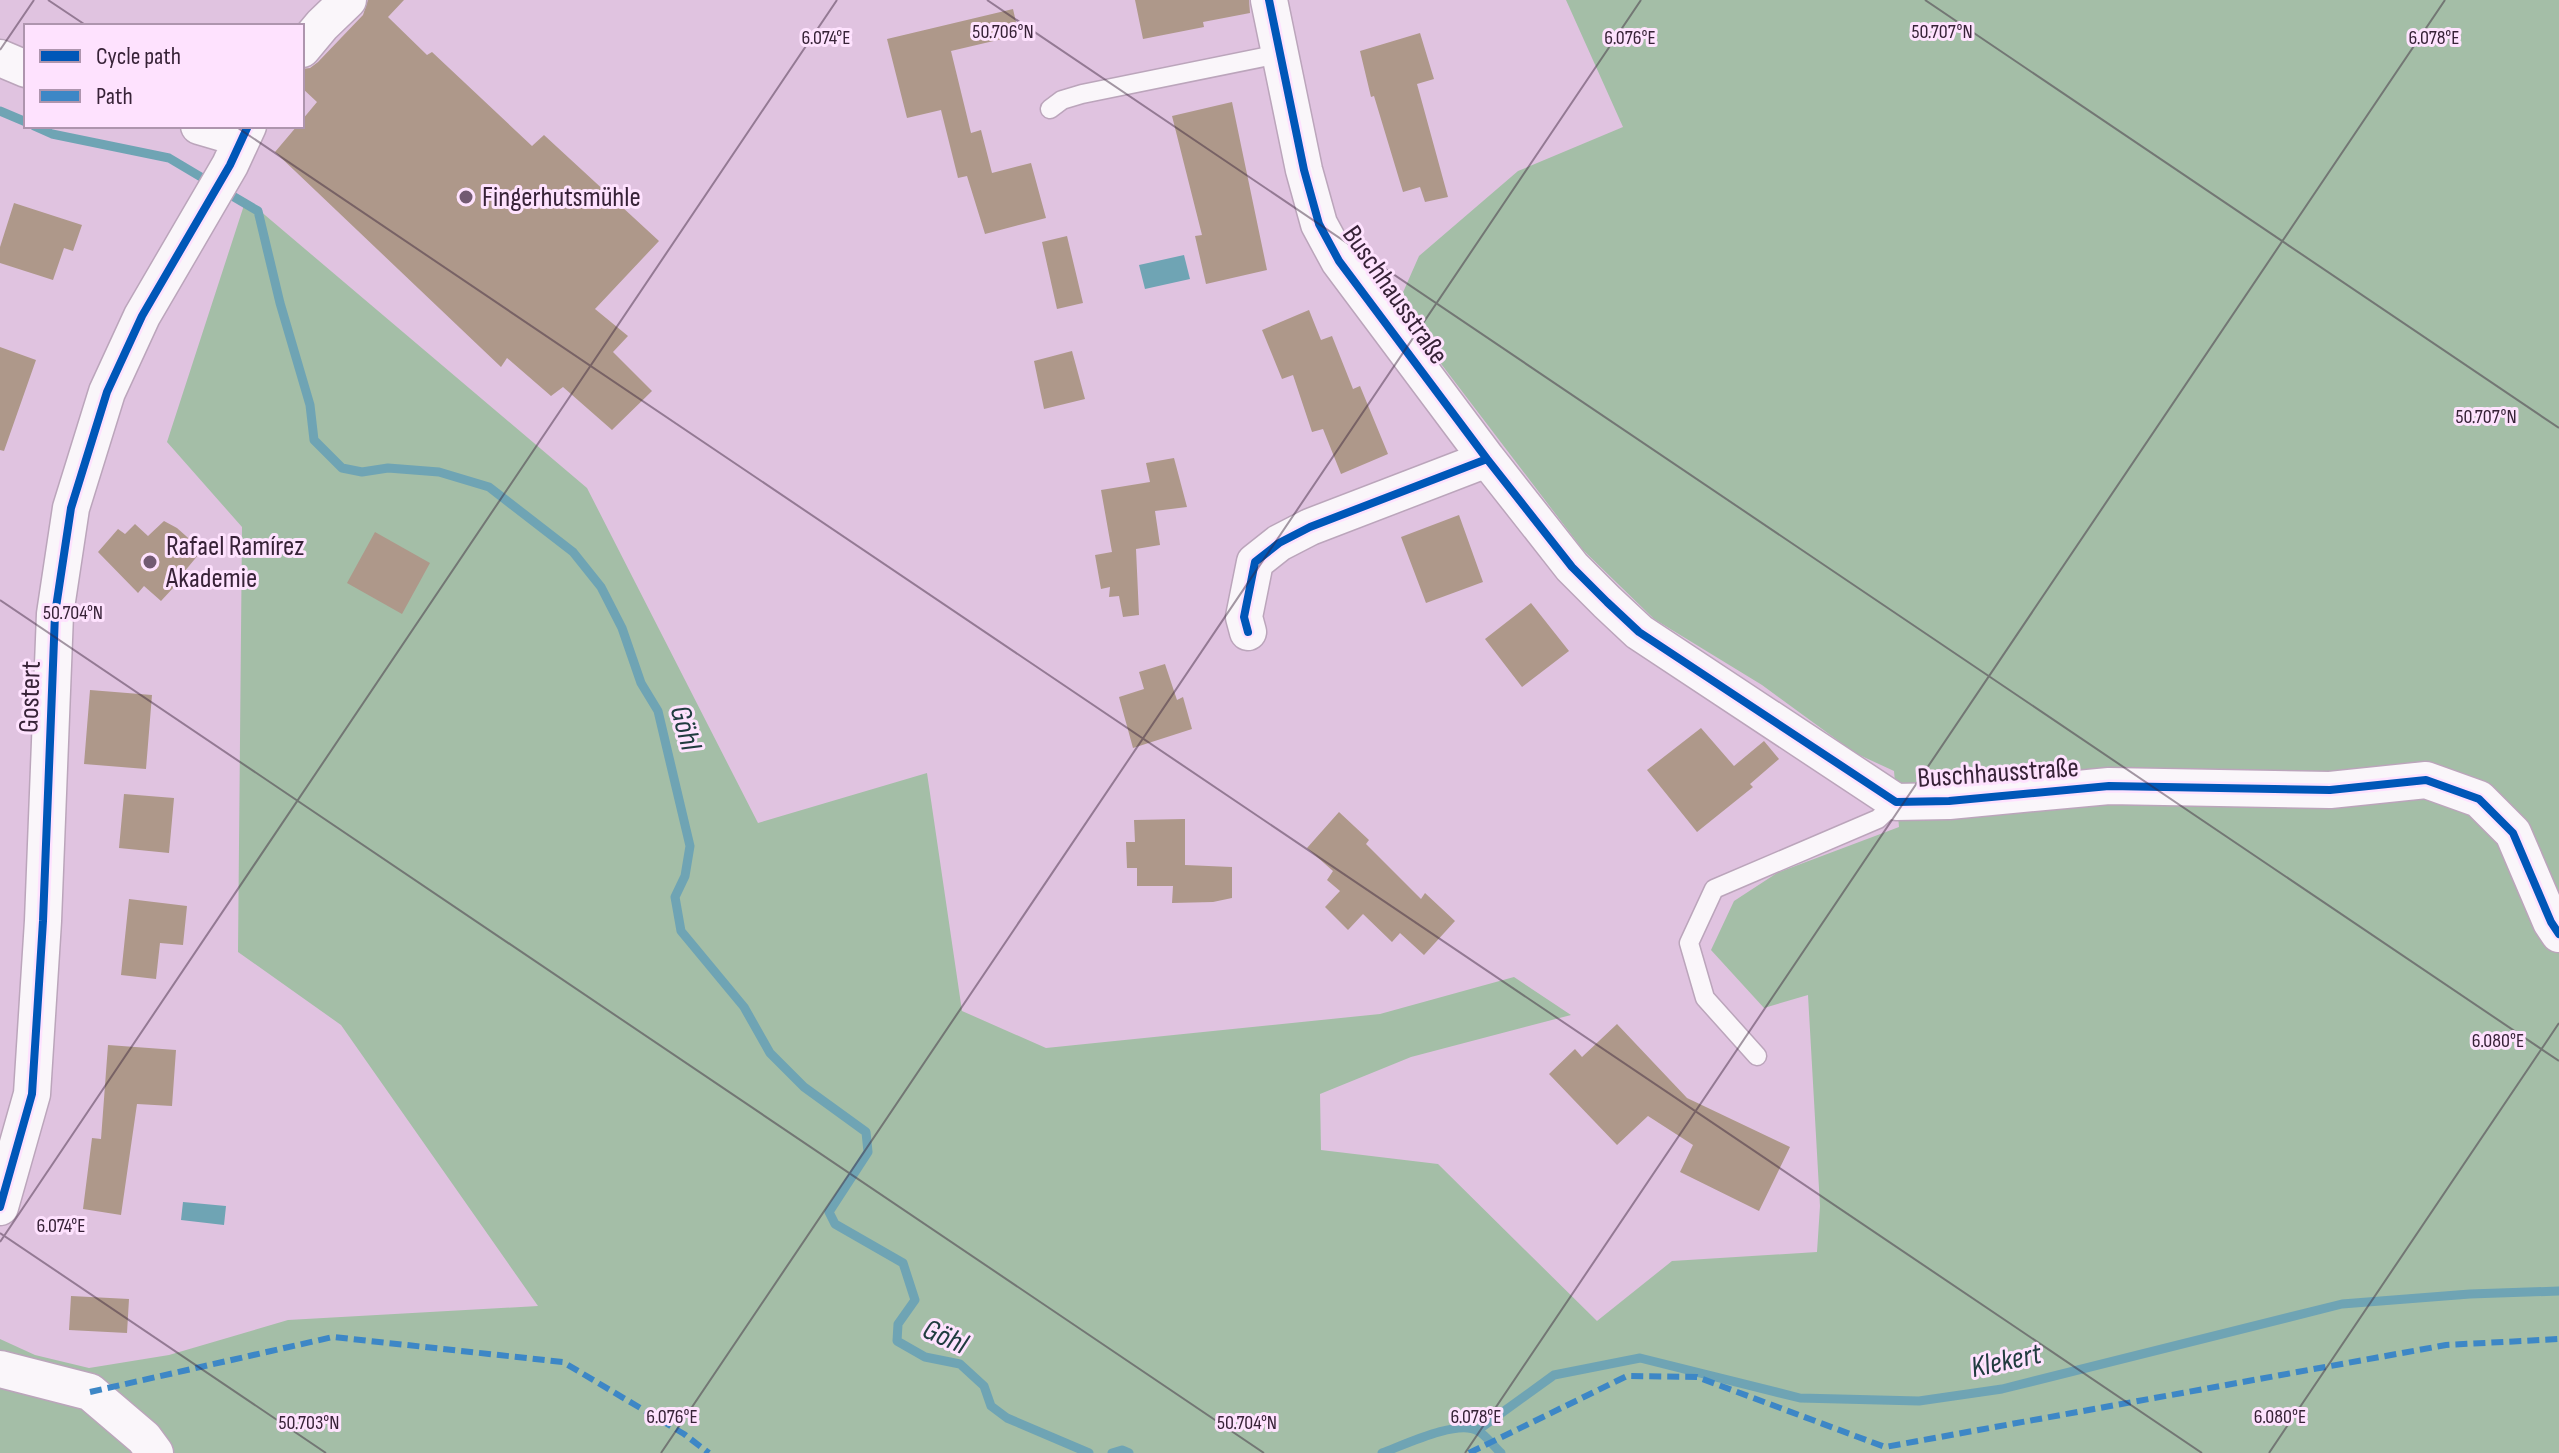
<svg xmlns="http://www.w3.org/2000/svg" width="2559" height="1453" viewBox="0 0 2559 1453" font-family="'Sofia Sans Condensed',sans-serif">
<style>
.green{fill:#a4bea7}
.water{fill:#6fa4b4}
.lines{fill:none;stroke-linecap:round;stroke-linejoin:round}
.stream{stroke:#6fa4b4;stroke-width:9}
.building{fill:#ae988a}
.lane-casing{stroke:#bba5bb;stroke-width:21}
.street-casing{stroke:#bba5bb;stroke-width:39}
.lane{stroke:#faf6fa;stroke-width:18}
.street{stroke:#faf6fa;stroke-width:36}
.quiet{stroke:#3d87c6;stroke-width:6;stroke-dasharray:12 6;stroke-linecap:butt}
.cycleway-casing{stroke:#fee2fe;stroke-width:13}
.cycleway{stroke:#0057b8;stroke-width:8}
.ticks{fill:none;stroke:#372237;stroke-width:2;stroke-opacity:0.45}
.poi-dot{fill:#725a72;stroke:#fee2fe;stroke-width:3}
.labels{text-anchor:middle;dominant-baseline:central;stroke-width:6;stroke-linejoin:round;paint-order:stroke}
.poi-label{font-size:28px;fill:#372237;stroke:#fee2fe;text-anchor:start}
.street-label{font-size:28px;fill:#372237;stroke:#fee2fe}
.water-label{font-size:30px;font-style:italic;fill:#203c3f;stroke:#fee2fe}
.ticks-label{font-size:20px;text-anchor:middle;fill:#372237;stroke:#fee2fe;stroke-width:6;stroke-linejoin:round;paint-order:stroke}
</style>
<rect width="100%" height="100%" fill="#e0c3e0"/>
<path class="green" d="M 1566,0 L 2559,0 L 2559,1453 L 174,1453 L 168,1444 L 135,1453 L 0,1453 L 0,1339 L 35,1355 L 89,1368 L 169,1355 L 288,1320 L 538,1306 L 341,1025 L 238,952 L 242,527 L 167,442 L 246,199 L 587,488 L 758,823 L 927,773 L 962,1011 L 1046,1048 L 1380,1014 L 1514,977 L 1571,1015 L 1411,1057 L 1320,1094 L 1321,1150 L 1438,1164 L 1597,1321 L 1672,1261 L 1817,1252 L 1820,1206 L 1808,995 L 1764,1008 L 1711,950 L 1734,901 L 1777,873 L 1899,827 L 1894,771 L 1855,753 L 1762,685 L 1654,619 L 1583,550 L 1397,306 L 1419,256 L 1518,171 L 1623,127 Z"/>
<path class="water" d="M 1184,255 L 1190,279 L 1145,289 L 1139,265 Z
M 183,1202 L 226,1206 L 224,1225 L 181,1220 Z"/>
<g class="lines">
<path class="stream" d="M 0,111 L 26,122
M 34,126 L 52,134 L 169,158 L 211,183
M 224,191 L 258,211 L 280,303 L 310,405 L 314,440 L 342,468 L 362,472 L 388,468 L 439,472 L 489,487 L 573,552 L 601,587 L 622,628 L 641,683 L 658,711 L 690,846 L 685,876 L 675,897 L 681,931 L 744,1007 L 770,1053 L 804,1087 L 866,1132 L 868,1152 L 829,1212 L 835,1224 L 903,1263 L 915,1300 L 898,1324 L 897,1341 L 925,1357 L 960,1364 L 984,1386 L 991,1406 L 1007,1418 L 1089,1453
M 1478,1430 L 1554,1375 L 1640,1358 L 1800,1398 L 1919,1401 L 2002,1389 L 2342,1304 L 2470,1294 L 2559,1291
M 1112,1453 L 1122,1450 L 1129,1453
M 1382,1453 C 1404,1445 1457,1419 1478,1431 C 1486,1435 1494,1447 1501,1453"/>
</g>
<path class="building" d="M 368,0 L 404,0 L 388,17 L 427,55 L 432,52 L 532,146 L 544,135 L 659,241 L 595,309 L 628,336 L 613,352 L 652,391 L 612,430 L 563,387 L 551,396 L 507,358 L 501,367 L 275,152 L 297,126 L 302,126 L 302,120 L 317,102 L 302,88 L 302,69 L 310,68 L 318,62 L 363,15 Z
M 1135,0 L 1249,0 L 1250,13 L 1203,22 L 1204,27 L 1143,39 Z
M 1013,9 L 1019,35 L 951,51 L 971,133 L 981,130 L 992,173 L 1031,163 L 1046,218 L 985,234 L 967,176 L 958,178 L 941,110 L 907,118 L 887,39 Z
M 1420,33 L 1434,79 L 1417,84 L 1448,197 L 1425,202 L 1420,187 L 1403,192 L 1374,96 L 1371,97 L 1360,51 Z
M 1232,102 L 1267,270 L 1206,284 L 1195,236 L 1202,235 L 1172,116 Z
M 14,203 L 82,225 L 73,251 L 64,248 L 53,280 L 0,263 L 0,247 Z
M 1067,236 L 1083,303 L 1057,309 L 1042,242 Z
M 1309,310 L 1321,340 L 1332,336 L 1353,389 L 1360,386 L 1388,454 L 1341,474 L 1323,429 L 1312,432 L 1293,375 L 1282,379 L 1262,330 Z
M 0,347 L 36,360 L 4,451 L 0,450 Z
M 1072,351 L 1085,399 L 1044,409 L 1034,361 Z
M 1174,458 L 1187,507 L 1155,511 L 1160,545 L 1136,549 L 1139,615 L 1123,617 L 1119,596 L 1109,597 L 1110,587 L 1101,589 L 1095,555 L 1112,552 L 1101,490 L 1150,482 L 1146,463 Z
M 1459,515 L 1483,582 L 1426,603 L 1401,537 Z
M 164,521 L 177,528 L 195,544 L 192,548 L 199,554 L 184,572 L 186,574 L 161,601 L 144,586 L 138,593 L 98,552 L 118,529 L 125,534 L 135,524 L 148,536 Z
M 375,532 L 430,563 L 402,614 L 347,583 Z
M 1531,603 L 1569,651 L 1522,687 L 1485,639 Z
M 1165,664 L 1177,700 L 1183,697 L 1192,729 L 1133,748 L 1119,697 L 1144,689 L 1139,672 Z
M 90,690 L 152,695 L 146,769 L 84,764 Z
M 1701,728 L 1734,766 L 1764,741 L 1779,759 L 1750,784 L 1753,787 L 1697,832 L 1647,770 Z
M 124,794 L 174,798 L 169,853 L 119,848 Z
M 1339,812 L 1369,840 L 1366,844 L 1421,899 L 1425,893 L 1455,921 L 1424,955 L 1400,933 L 1392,942 L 1363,914 L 1348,930 L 1325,907 L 1340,891 L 1327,880 L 1333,871 L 1307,848 Z
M 1185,819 L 1185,865 L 1232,867 L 1232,898 L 1213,902 L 1172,903 L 1173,886 L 1137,886 L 1137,868 L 1127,868 L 1126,842 L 1135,842 L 1134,820 Z
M 129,899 L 187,906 L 183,945 L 160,943 L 156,979 L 121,975 Z
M 1617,1024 L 1687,1098 L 1790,1147 L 1759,1211 L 1680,1172 L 1693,1145 L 1648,1116 L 1617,1145 L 1549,1074 L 1575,1049 L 1582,1057 Z
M 108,1045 L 176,1050 L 172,1106 L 137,1104 L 121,1215 L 83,1209 L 92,1138 L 101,1139 Z
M 71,1296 L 129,1299 L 127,1333 L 69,1330 Z"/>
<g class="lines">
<g class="lane-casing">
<path id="lane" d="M 1050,109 L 1062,100 L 1082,94 L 1279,54
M 1757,1056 L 1705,998 L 1689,943 L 1714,889 L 1878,819 L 1896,802"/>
</g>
<g class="street-casing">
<path id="street" d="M 1269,0 L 1304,170 L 1319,224 L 1339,261 L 1487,459 L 1572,567 L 1607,602 L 1639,632 L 1896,802 L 1949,801 L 2109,786 L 2330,790 L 2426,780 L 2479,799 L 2513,833 L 2551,922 L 2559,934
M 302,49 L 322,25 L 348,0
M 0,58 L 26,69
M 199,126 L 240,138
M 1248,632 L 1244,617 L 1255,562 L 1279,543 L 1310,527 L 1487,459
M 0,1207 L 32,1094 L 43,921 L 55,614 L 71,508 L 107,392 L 142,316 L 230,165 L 248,126
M 0,1369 L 90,1392 L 144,1438 L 155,1453"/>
</g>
<use href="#lane" class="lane"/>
<use href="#street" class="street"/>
<path class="quiet" d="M 90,1392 L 333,1337 L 563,1362 L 684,1434 L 709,1453
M 1469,1453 L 1627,1376 L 1697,1377 L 1885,1447 L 2446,1345 L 2559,1339"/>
<g class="cycleway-casing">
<path id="cycleway" d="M 1269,0 L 1304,170 L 1319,224 L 1339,261 L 1487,459 L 1572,567 L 1607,602 L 1639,632 L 1896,802 L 1949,801 L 2109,786 L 2330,790 L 2426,780 L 2479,799 L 2513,833 L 2551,922 L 2559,934
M 1248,632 L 1244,617 L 1255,562 L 1279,543 L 1310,527 L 1487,459
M 0,1207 L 32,1094 L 43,921 L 55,614 L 71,508 L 107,392 L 142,316 L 230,165 L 248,126"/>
</g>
<use href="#cycleway" class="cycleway"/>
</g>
<path class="ticks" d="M 48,0 L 87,26M 987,0 L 2559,1061M 1925,0 L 2559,428M 0,50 L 34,0M 235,126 L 2202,1453M 0,600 L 1264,1453M 0,1233 L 326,1453M 0,1242 L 837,0M 661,1453 L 1641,0M 1465,1453 L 2445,0M 2269,1453 L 2559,1023"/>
<g class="poi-dot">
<circle cx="466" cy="197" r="8"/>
<circle cx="150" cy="562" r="8"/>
</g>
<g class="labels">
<g class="poi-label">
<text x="482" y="197">Fingerhutsmühle</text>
<text x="166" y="546">Rafael Ramírez<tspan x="166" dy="32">Akademie</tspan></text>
</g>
<g class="street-label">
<text transform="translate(1395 295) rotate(55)">Buschhausstraße</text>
<text transform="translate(30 697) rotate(-88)">Gostert</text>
<text transform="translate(1998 773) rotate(-4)">Buschhausstraße</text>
</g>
<g class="water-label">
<text transform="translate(685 728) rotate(74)">Göhl</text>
<text transform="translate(945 1337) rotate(24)">Göhl</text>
<text transform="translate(2006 1361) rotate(-12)">Klekert</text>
</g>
</g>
<g class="ticks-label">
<text x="1003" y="38">50.706°N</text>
<text x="1942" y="38">50.707°N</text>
<text x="1630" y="44">6.076°E</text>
<text x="2434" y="44">6.078°E</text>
<text x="826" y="44">6.074°E</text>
<text x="2486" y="423">50.707°N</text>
<text x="73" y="619">50.704°N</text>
<text x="2498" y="1047">6.080°E</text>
<text x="61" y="1232">6.074°E</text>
<text x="672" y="1423">6.076°E</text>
<text x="1476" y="1423">6.078°E</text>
<text x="2280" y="1423">6.080°E</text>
<text x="309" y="1429">50.703°N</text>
<text x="1247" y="1429">50.704°N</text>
</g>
<rect x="24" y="24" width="280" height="104" fill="#fee2fe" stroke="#ae95ae" stroke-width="2"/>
<rect x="40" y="50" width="40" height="12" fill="#0057b8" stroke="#ae95ae" stroke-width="2"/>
<text x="96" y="64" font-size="24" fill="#372237">Cycle path</text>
<rect x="40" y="90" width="40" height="12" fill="#3d87c6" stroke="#ae95ae" stroke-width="2"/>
<text x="96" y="104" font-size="24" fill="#372237">Path</text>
</svg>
